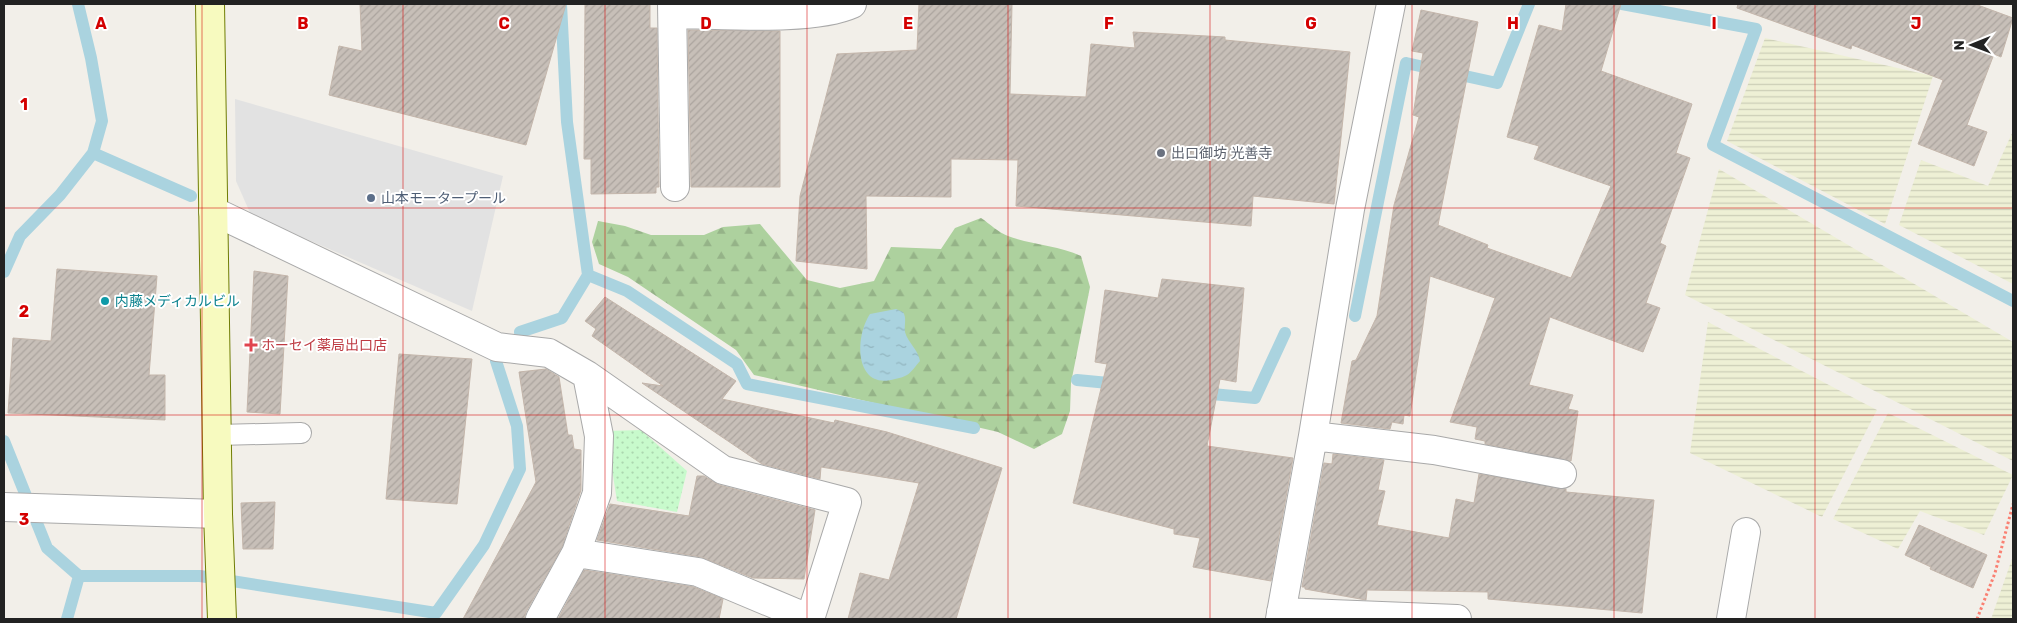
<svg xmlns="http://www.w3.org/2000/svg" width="2017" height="623" viewBox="0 0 2017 623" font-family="Rubik,'Noto Sans JP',sans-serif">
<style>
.farmland{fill:url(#farmland-rules)}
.forest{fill:url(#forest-firs)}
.park{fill:url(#park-dots)}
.parking{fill:#e2e2e2}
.water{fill:url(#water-ripples)}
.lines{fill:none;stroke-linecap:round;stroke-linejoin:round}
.stream{stroke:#aad3df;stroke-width:12}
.building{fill:url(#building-hatch);stroke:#c4b6ab}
.lane-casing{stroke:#a9a9a9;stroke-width:22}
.street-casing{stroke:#a9a9a9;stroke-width:30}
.secondary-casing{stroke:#707d05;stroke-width:30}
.path{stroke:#fa8072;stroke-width:3;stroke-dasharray:2.5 2.5;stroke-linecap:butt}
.lane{stroke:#fff;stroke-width:20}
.street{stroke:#fff;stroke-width:28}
.secondary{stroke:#f7fabf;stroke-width:28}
.grid{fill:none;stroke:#d40000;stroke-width:1;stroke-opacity:0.55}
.worship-dot{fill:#6b7280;stroke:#fff;stroke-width:2}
.service-dot{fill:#5c6f8a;stroke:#fff;stroke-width:2}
.culture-dot{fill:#0f9aa8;stroke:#fff;stroke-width:2}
.health-dot{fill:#e0444e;stroke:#fff;stroke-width:2}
.labels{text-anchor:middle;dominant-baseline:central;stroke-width:4;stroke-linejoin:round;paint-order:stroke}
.worship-label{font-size:14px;fill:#5b616d;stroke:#fff;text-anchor:start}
.service-label{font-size:14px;fill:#4e5e75;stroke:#fff;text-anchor:start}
.culture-label{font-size:14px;fill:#0d838f;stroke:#fff;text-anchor:start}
.health-label{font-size:14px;fill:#be3a42;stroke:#fff;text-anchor:start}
.grid-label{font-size:16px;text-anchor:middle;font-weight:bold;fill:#d40000;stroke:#fff;stroke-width:4;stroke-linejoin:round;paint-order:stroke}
</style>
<defs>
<pattern id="farmland-rules" width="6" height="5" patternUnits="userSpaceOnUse" patternTransform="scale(1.25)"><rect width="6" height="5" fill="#eef0d5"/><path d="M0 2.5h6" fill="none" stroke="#ccceb7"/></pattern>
<pattern id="forest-firs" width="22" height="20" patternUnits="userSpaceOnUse" patternTransform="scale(1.25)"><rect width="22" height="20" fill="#add19e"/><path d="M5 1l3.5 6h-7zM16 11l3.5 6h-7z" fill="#95b388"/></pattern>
<pattern id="park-dots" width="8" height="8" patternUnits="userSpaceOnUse" patternTransform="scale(1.25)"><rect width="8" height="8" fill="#c8facc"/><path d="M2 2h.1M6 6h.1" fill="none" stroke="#acd6af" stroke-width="1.8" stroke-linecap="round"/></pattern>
<pattern id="water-ripples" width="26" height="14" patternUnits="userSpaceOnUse" patternTransform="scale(1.25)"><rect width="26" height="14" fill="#aad3df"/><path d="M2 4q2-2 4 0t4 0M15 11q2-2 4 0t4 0" fill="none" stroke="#92b5bf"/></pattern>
<pattern id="building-hatch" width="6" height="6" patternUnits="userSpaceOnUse" patternTransform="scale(1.25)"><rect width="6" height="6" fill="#c7bfb8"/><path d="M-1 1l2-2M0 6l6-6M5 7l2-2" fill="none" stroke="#aba49e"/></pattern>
</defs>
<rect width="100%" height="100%" fill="#f2efe9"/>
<path class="farmland" d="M 1765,38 L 1933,76 L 1885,224 L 1727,141 Z
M 2013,131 L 2013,284 L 1899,225 L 1921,160 L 1988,186 Z
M 1719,169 L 2013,342 L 2013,461 L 1685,295 Z
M 1708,322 L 1877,410 L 1822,517 L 1690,453 Z
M 1888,413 L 2013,475 L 1984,535 L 1920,511 L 1898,549 L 1833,519 Z
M 2013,556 L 2013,619 L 1991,619 Z"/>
<path class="forest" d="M 981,218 C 990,224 999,233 1008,236 C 1032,245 1058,245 1081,256 L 1090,287 L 1071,383 L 1070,411 L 1062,434 L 1034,449 L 998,432 L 754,375 L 736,350 L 628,277 L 599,264 L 592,242 L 598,221 L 625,226 L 651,235 L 704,235 L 723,227 L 760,224 L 807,280 L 840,288 L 874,281 L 891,247 L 941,249 L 955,228 Z"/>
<path class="park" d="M 641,430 L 687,471 L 677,512 L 617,501 L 606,431 Z"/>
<path class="parking" d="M 235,99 L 503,176 L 472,311 L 251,215 L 236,181 Z"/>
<path class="water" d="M 896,309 L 903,312 C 907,318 904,325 905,332 C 908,343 918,349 920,361 C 916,365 912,372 907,375 C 904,377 899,378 895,379 C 855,391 854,338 870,314 Z"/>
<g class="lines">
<path class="stream" d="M 561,4 L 567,122 L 588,275
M 1622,4 L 1756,29 L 1713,145 L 2013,301
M 93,153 L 191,196
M 4,272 L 20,236 L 60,195 L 93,153 L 102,121 L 91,58 L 78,4
M 1355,316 L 1406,63 L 1497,83 L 1529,4
M 520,332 L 562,318 L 588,275 L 627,291 L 737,364 L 747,384 L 974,428
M 1077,380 L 1119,384
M 1201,393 L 1255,398 L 1285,333
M 4,441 L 47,548 L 79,576 L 200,576 L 436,613 L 484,545 L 520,469 L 517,426 L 496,361
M 67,619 L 79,576"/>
</g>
<path class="building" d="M 360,4 L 566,4 L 526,145 L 329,95 L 339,46 L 362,51 Z
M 585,4 L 650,4 L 650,28 L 657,28 L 659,187 L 656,187 L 656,193 L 591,194 L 591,159 L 584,159 Z
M 919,4 L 1012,4 L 1010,94 L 1086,97 L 1091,44 L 1135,48 L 1133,32 L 1225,37 L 1225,40 L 1350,52 L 1334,204 L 1253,196 L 1251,226 L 1016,206 L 1018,160 L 951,159 L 951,197 L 866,196 L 867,269 L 796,261 L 800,196 L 837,54 L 917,50 Z
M 1566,4 L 1621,4 L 1601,71 L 1692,104 L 1676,153 L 1690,158 L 1660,243 L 1666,246 L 1646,303 L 1660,308 L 1643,352 L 1550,317 L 1529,385 L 1573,395 L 1568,409 L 1578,411 L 1571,461 L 1485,444 L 1485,441 L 1475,439 L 1477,427 L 1450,422 L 1495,298 L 1430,276 L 1410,416 L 1404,415 L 1403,424 L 1392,422 L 1390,429 L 1341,423 L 1352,361 L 1356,360 L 1377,316 L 1394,205 L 1419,117 L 1413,115 L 1423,53 L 1412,51 L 1421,10 L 1478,22 L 1438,225 L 1488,245 L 1487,248 L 1571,278 L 1611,186 L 1534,159 L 1539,146 L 1507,137 L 1539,25 L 1562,31 Z
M 1738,4 L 1975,4 L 2013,18 L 2001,57 L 1994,54 L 1967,125 L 1987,132 L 1974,166 L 1918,144 L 1943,80 L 1852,45 L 1851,49 L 1737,8 Z
M 688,30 L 780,31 L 780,187 L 691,187 Z
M 57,269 L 157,276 L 149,375 L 165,375 L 165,420 L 8,413 L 13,338 L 51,341 Z
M 254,271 L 288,276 L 280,414 L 247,412 Z
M 1162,279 L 1244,288 L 1236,382 L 1220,379 L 1207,446 L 1293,458 L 1271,581 L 1193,567 L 1200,538 L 1174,534 L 1174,529 L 1073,503 L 1107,364 L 1095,362 L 1105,290 L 1158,298 Z
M 605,297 L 736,381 L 722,399 L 834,423 L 835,420 L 887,432 L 1002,468 L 956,619 L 848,619 L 860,573 L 889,580 L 919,483 L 821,467 L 820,479 L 762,464 L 642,383 L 663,386 L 592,336 L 596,329 L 585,321 Z
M 399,354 L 472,359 L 457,504 L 386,499 Z
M 546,369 L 559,377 L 568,435 L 572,435 L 574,449 L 581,450 L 581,490 L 562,547 L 526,612 L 524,619 L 463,619 L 536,482 L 519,372 Z
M 1333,454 L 1384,460 L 1378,490 L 1385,491 L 1377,525 L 1449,538 L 1456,499 L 1474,503 L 1479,474 L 1566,489 L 1566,492 L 1654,500 L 1642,613 L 1488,599 L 1488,592 L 1367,590 L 1366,600 L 1305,589 L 1305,587 L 1302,587 L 1324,463 L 1332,464 Z
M 697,476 L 704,476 L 719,485 L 815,510 L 804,579 L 753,578 L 701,557 L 597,540 L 610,504 L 689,516 Z
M 275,502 L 273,549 L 243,549 L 241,503 Z
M 1919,525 L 1987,555 L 1973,588 L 1930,569 L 1931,567 L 1905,555 Z
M 584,570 L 694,587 L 723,599 L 719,619 L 558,619 Z"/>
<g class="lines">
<g class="lane-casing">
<path id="lane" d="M 218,435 L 301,433"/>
</g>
<g class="street-casing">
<path id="street" d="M 672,4 L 675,187
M 673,14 C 719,14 812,22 852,4
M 213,211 L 497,347 L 549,353 L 587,375 L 723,470 L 847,502 L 810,619
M 1313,436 L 1434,450 L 1562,474
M 4,507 L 218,514
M 576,553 L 698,572 L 810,619
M 1281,612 L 1457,619
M 540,619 L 576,553 L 597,493 L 599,436 L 587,375
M 1280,619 L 1313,436 L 1350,209 L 1391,4
M 1731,619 L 1746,532"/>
</g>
<g class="secondary-casing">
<path id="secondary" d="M 210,4 L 218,514 L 222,619"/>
</g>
<path class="path" d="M 1977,619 L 1995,573 L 2013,504"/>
<use href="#lane" class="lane"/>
<use href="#street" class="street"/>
<use href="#secondary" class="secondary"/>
</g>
<path class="grid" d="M 202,4 L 202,619M 403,4 L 403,619M 605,4 L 605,619M 807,4 L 807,619M 1008,4 L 1008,619M 1210,4 L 1210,619M 1412,4 L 1412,619M 1614,4 L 1614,619M 1815,4 L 1815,619M 4,208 L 2013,208M 4,415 L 2013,415"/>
<circle class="worship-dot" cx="1161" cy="153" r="5"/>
<circle class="service-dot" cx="371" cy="198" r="5"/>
<circle class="culture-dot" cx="105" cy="301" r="5"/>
<path class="health-dot" d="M248.5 337.5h5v5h5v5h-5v5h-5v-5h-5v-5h5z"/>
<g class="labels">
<g class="worship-label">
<text x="1171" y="153">出口御坊 光善寺</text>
</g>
<g class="service-label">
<text x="381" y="198">山本モータープール</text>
</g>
<g class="culture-label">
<text x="115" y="301">内藤メディカルビル</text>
</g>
<g class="health-label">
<text x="261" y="345">ホーセイ薬局出口店</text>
</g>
</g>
<g class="grid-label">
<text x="101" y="29">A</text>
<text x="303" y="29">B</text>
<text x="504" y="29">C</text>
<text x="706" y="29">D</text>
<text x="908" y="29">E</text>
<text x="1109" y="29">F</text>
<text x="1311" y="29">G</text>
<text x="1513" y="29">H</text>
<text x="1714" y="29">I</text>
<text x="1916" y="29">J</text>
<text x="24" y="110">1</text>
<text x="24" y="317">2</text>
<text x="24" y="525">3</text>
</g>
<rect width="2017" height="623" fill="none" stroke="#222222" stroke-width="10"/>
<g transform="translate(1972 45) rotate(269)" stroke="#ffffff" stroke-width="4" paint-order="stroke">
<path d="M0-4L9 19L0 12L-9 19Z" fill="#222222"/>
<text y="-8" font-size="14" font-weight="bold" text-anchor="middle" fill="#222222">N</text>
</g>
</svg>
